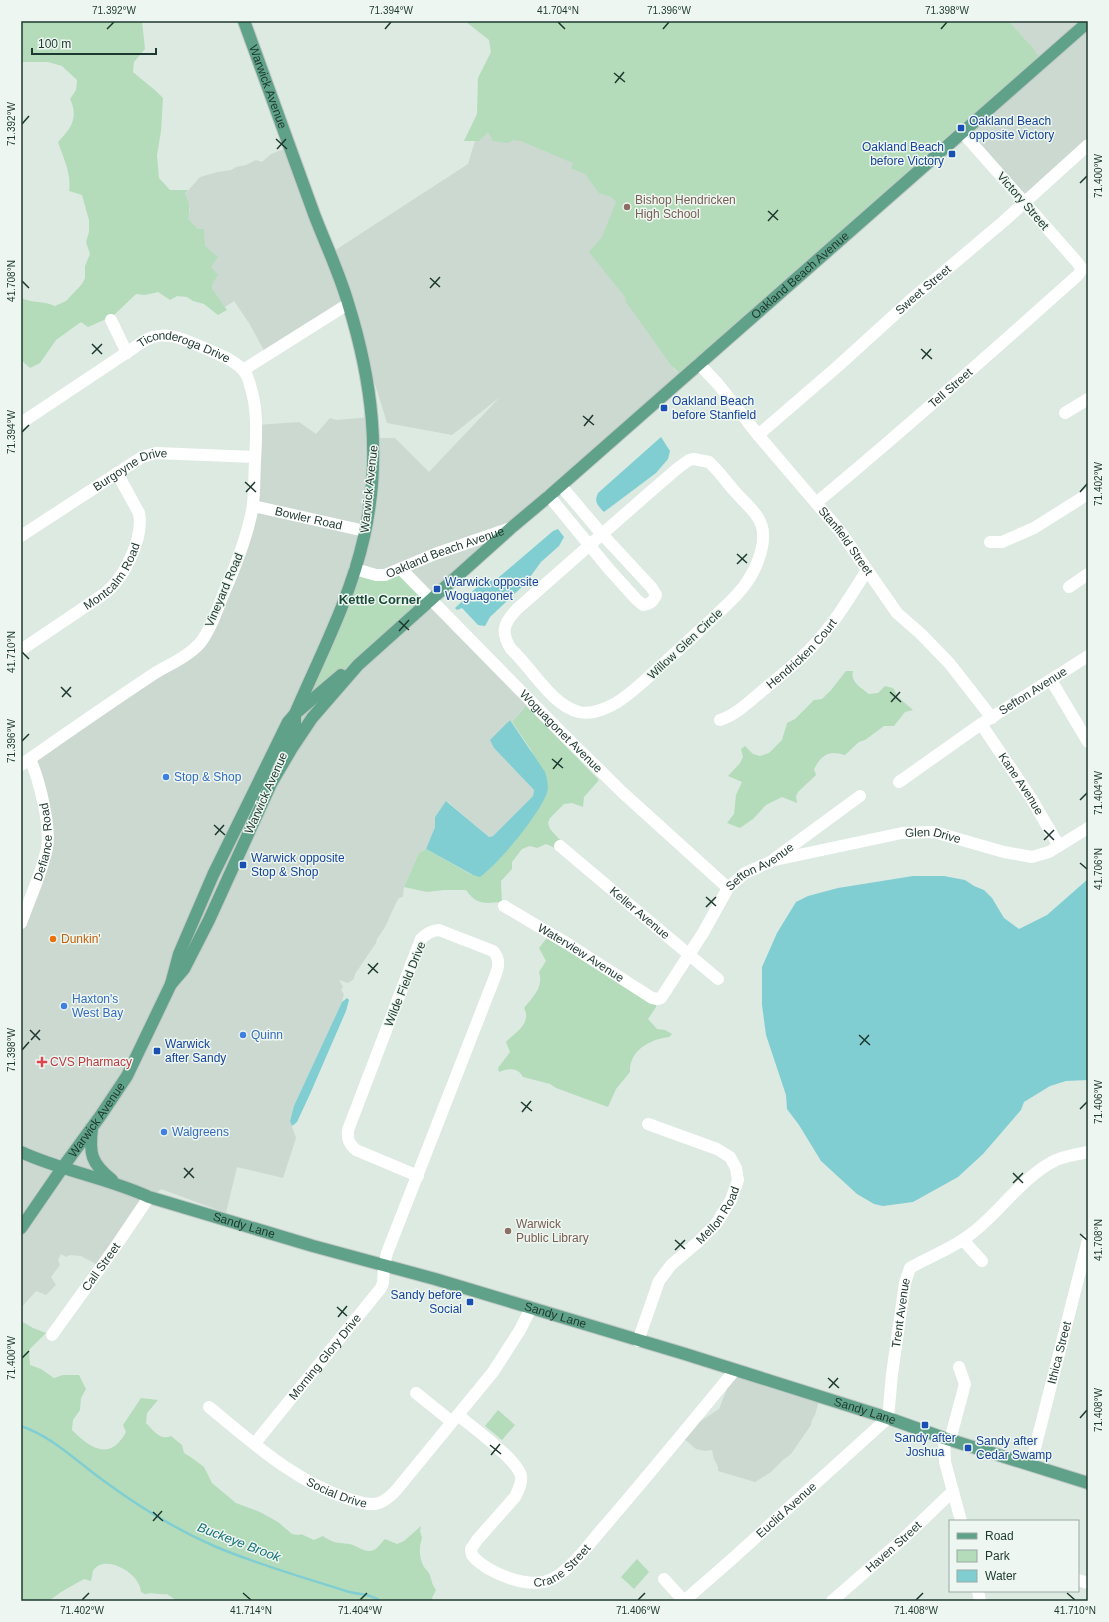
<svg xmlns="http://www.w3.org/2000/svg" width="1109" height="1622" viewBox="0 0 1109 1622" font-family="Arial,sans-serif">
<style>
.built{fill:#cbd9d1}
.green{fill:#b4dcba}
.water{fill:#81ced2}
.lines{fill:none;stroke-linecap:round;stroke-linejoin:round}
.stream{stroke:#81ced2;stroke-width:2.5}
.major-casing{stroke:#c0c8c5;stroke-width:14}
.minor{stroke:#fff;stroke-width:12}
.major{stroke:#5fa189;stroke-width:12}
.ticks{fill:none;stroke:#1e392f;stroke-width:1.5}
.transit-dot{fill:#1a4fb4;stroke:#edf6f0;stroke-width:1.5}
.education-dot{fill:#8d6e63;stroke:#edf6f0;stroke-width:1.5}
.shop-dot{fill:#3f7fe0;stroke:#edf6f0;stroke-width:1.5}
.food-dot{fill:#e8710a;stroke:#edf6f0;stroke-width:1.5}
.health-dot{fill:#e0444e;stroke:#edf6f0;stroke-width:1.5}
.labels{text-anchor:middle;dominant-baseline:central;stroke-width:3;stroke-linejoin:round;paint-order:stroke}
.street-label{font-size:12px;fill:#1e392f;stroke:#edf6f0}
.transit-label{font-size:12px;fill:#164399;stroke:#edf6f0;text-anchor:start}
.education-label{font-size:12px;fill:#785e54;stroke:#edf6f0;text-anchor:start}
.shop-label{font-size:12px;fill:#366cbe;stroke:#edf6f0;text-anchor:start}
.food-label{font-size:12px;fill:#c56008;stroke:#edf6f0;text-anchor:start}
.health-label{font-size:12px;fill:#be3a42;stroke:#edf6f0;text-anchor:start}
.neighbourhood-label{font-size:13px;font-weight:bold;fill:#1a4b3a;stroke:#edf6f0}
.water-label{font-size:13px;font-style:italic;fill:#177176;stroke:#edf6f0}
.neatline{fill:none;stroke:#1e392f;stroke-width:1.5}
.ticks-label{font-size:10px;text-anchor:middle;fill:#1e392f}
</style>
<rect width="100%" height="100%" fill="#dceae2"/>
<path class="built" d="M 511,21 L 965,21 L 673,368 L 683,377 L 434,597 L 531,703 L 522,710 L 512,722 L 509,720 L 494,748 L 534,790 L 533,796 L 493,836 L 489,837 L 447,801 L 435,817 L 435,827 L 426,849 L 419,853 L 404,887 L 403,897 L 399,898 L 396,903 L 385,927 L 377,939 L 376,943 L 355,974 L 354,979 L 348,983 L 339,980 L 343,987 L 341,990 L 344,994 L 342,1002 L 294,1108 L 290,1121 L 296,1138 L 283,1178 L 237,1167 L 226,1213 L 161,1189 L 145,1204 L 100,1266 L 81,1256 L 70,1255 L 66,1257 L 61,1254 L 58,1260 L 60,1265 L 51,1277 L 56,1285 L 46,1295 L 36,1291 L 21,1308 L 21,921 L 46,849 L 30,761 L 199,644 L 243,544 L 257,425 L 299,422 L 316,434 L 330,418 L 336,420 L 371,417 L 373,438 L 395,438 L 429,472 L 500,397 L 452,435 L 387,423 L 334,251 L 468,164 Z
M 1009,21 L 1088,21 L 1088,145 L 1026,200 L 964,131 L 1033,48 Z
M 287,148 L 347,303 L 266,354 L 249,323 L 234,301 L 225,307 L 212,288 L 214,281 L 205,246 L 198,229 L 187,219 L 190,210 L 185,194 L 200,177 L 218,172 L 231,170 L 236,167 L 246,165 L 256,160 L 262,162 L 271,154 Z
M 734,1371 L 820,1397 L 815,1415 L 812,1420 L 811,1425 L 791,1454 L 783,1460 L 771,1472 L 755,1482 L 718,1471 L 718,1467 L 714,1459 L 712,1450 L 705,1451 L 696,1449 L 680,1435 L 719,1409 Z"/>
<path class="green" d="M 21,21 L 142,21 L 145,49 L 134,62 L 133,72 C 143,81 154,88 163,98 L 161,131 L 157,155 L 159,178 L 170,190 L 188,190 L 185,194 C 190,203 190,209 188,219 L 198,229 L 204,229 L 205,246 L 218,257 L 211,267 L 218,275 L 214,281 L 212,288 L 227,310 L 218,315 L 204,304 L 193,301 L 187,297 L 177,296 L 170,300 L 158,292 L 145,295 L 136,294 L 113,316 L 88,327 L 81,322 L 56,340 L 40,363 L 30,368 L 21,360 L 21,298 C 32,303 44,301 55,306 L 66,301 L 82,284 L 85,278 L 85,266 L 90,254 L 86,242 L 89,232 L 89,220 L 82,195 L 69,191 C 72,175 63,157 58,142 C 71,129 79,117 70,99 L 76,90 L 77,80 L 62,66 L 48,62 L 21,62 Z
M 465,21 L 1009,21 L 1033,48 L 1042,62 L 683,377 L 671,365 L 626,302 L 625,297 L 589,252 L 602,237 L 616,202 L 611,197 L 599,193 L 585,174 L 571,168 L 573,163 L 521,141 L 513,140 L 508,143 L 493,141 L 488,132 L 479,141 L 464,141 L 477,114 L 478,78 L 491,52 L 489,40 Z
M 398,570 L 431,599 L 349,672 L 294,729 L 354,574 Z
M 846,671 L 853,671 C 850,682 861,688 869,694 L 878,693 L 885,686 L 893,688 L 898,697 L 913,710 L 905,712 L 894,726 L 884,726 L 865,740 L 859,742 L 845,755 C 829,750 822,754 814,769 L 816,775 L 798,792 L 796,796 L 797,803 L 782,797 L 766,805 L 753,819 L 740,828 L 727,823 L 734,814 L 736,795 L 742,782 L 728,776 L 740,763 L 743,757 L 741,749 L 745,746 L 753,754 L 760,756 L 769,753 L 782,740 L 787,723 L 795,719 L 814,700 L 822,699 L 831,690 Z
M 526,706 L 599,780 L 584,797 L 583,807 L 572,803 L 564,804 L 550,818 L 548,823 L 550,829 L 560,840 L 563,855 L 553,847 L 546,844 L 537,848 L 530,846 L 522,849 L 512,862 L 512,869 L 501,881 L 502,902 C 485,903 477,906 466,890 L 444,890 L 427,892 L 404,887 L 419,853 L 426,849 L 472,875 L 547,793 L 531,750 L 512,722 Z
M 550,934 L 656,1000 L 656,1007 L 648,1019 L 657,1029 L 665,1030 L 672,1034 L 669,1037 C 651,1039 629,1050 630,1072 L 616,1089 L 608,1107 L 556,1088 L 550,1084 L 523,1077 C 518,1067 508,1068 499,1072 L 498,1068 L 510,1052 L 506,1042 C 516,1032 532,1023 524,1008 C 533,997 544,987 539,972 L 546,961 L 539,948 Z
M 21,1321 L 33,1328 L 46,1333 L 29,1350 L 30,1365 L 41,1369 L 54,1378 L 63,1375 L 79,1375 L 86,1389 L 81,1398 L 80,1410 L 73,1420 L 72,1430 C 90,1448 110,1462 126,1432 L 123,1425 L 141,1398 L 158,1400 L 147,1413 L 146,1423 C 153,1430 160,1441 171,1436 L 182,1445 L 184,1453 L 192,1458 L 204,1467 L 212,1483 L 236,1503 L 260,1512 L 278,1522 L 292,1534 L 299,1535 L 301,1534 L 314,1540 L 323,1536 C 335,1544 336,1542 349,1544 C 357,1545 365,1554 374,1550 C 377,1549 382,1542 385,1539 L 397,1544 L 404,1541 L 421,1526 L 420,1531 L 422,1538 C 419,1547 419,1556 423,1565 C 424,1568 427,1570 429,1573 C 432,1580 431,1583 436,1590 L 432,1598 L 433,1601 L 177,1601 L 167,1594 C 159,1595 153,1592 145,1594 L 141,1592 C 140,1572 103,1553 93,1571 C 92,1574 92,1578 91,1581 L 84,1579 L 61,1592 L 49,1601 L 21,1601 Z
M 498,1410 L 515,1425 L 502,1440 L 485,1426 Z
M 637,1559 L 649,1572 L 634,1589 L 621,1577 Z"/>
<path class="water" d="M 661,437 L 670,451 L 668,459 L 656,473 L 604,512 C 597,505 594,502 598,493 Z
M 558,529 L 564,537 L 559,546 L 541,562 L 525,584 L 490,617 L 485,626 L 478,625 L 462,608 L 457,610 L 455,608 L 478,586 L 498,578 L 553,531 Z
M 510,720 L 545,772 C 547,778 549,787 547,793 C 539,815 499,863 480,877 L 473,875 L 426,849 L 435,827 L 435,817 L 446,801 L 489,837 L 493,836 L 533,796 L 534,790 L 494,748 L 490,740 Z
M 913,876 L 944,876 L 965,880 L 974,886 L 984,890 L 992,898 L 1004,918 L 1019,929 L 1047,915 L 1088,879 L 1088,1080 L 1066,1081 L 1050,1086 L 1024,1102 L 1021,1110 L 983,1154 L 958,1177 L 913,1202 L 883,1206 L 874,1204 L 857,1194 L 821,1161 L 799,1125 L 787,1109 L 786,1095 L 766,1035 L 762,1005 L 762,967 L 777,933 L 796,902 L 808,896 L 838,888 Z
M 347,998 L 349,1000 L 346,1011 L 310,1094 L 297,1122 L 292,1126 L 290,1121 L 294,1106 L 342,1002 Z"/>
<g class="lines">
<path class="stream" d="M 21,1426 C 53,1437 77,1462 104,1481 C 138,1506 175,1529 214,1546 C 256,1564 302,1577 346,1591 C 358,1595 370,1593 380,1601"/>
<g class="major-casing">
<g id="major">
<path id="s25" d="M 244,21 C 267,85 291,149 314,214 C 325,243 339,272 348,303 C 372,380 382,457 364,537 C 350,599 320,656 295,714 L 295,726 L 285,748"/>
<path id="s26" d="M 272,782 L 292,748 L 312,718 L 358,665 L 511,528 L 549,496 L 1088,22"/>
<path d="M 171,984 L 184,969 L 209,920 L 275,775"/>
<path d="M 92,1128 C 89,1154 91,1163 112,1180"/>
<path id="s27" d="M 21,1152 C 62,1171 108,1178 149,1197 L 313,1246 L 435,1279 L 685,1354 L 888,1418 L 944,1438 L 1088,1483"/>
<path id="s28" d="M 21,1228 L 63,1167 L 101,1115 L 127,1076 L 171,984 L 179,954 L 213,875 L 288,722 L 295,714 L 341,675"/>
</g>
</g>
<g class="minor">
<path d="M 111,320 L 127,353"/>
<path id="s1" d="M 699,364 L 718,384 L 758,435 L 840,531 L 897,613 L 921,634 L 950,664 L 992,718"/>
<path d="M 243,370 L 348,304"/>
<path d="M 1065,413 L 1088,399"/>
<path id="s2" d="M 21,423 L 144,341 C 164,329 183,339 202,347 C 217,354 237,360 246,374 C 249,379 250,386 252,392 C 258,415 256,438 255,462 C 254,478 255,494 252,511 C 246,540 235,568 223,595 C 217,611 211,628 201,642 C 189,656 170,664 155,673 C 110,703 65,734 21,765"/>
<path id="s3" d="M 758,435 L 837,367 L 913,298 L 1004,221 L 1088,145"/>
<path d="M 694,459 L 709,462 L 714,467 C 723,476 730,487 739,496 C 749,507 763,518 763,534 C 764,549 756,569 747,582 C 738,596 724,607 712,619 C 696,634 681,648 665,662 C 649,676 635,691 616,703 C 605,709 592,715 579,712 C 551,705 532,668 511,649 C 500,632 504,623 517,609 C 571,562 624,514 678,468 L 689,460 Z"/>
<path d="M 549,496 L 608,568 L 636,599 L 643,605 C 650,604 653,602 656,595 L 652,588 L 601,533 L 561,486"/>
<path id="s4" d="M 816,503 C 905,429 992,352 1078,275 L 1082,269 L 1077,262 L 963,133"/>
<path id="s5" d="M 253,506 L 365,531"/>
<path id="s6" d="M 21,536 L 142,457 L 156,453 L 255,457"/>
<path d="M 990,542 L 1002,542 L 1034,528 L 1088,494"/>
<path id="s7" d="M 355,569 L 376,575 L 385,575 L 435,554 L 511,528"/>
<path id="s8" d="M 401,569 L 561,732 L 622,792 L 728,888"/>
<path d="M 1069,587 L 1088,574"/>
<path id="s9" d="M 21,650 L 104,594 C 124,579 144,538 139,513 L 117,473"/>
<path d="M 1051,680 L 1088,742"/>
<path id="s10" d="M 720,720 C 736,715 749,702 762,691 C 779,677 797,663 812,647 C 834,624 850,597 867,570"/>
<path id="s11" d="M 981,724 L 1031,798 L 1059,846"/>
<path id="s12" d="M 899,782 L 981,724 L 1088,656"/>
<path id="s13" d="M 560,846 L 718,979"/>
<path id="s14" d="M 775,860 L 902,833 L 934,832 L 1004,852 L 1032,857 L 1049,852 L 1088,828"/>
<path id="s15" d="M 504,906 L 568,944 L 652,998 L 658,999 L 661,998 L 703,933 L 728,888 L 745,873 L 770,862 L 860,796"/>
<path id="s16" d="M 21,923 C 29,900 42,873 47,848 C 51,826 39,779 30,759"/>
<path d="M 963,1240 L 982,1261"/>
<path id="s17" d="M 52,1335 L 114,1249 L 149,1197"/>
<path id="s18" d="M 638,1341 L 659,1281 L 671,1265 L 699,1241 L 716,1224 L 731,1200 L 738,1180 L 736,1168 L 730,1157 L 717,1149 L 648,1124"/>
<path d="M 416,1393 L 452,1422"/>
<path id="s19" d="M 209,1407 C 252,1442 295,1482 349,1499 C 358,1502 370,1506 379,1503 C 387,1500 393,1494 398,1488 L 493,1372 L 520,1330 L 531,1308"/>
<path id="s20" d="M 458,1415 C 472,1427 517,1459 521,1476 C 522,1484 518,1491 515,1497 L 477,1540 L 471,1549 L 472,1555 C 487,1574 532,1591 554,1578 C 571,1569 590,1543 603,1528 C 648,1476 691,1423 735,1370"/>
<path d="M 944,1438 L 945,1462 L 961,1521"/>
<path d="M 950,1440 L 965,1384 L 959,1367"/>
<path id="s21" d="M 255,1443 L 381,1288 L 383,1283 L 384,1266 L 387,1253 L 496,974 C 499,966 500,958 493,951 L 439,930 C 431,931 427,933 421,939 L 348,1130 C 347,1139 349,1144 356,1150 L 418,1176"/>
<path id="s22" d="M 1031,1464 L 1088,1240"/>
<path d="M 664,1579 L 684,1601"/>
<path d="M 1078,1580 L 1088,1583"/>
<path d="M 978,1591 L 980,1601"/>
<path id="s23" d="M 684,1601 L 731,1560 L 888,1418 L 892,1374 L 905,1283 L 910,1268 C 930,1256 952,1249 971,1234 C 1000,1212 1023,1176 1056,1160 C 1066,1156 1077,1154 1088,1152"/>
<path id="s24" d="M 832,1601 L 904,1538 L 953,1491"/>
</g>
<use href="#major" class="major"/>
</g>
<path class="ticks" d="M 558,22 L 565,29M 107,29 L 114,22M 385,29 L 391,22M 663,29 L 669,22M 941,29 L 947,22M 614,73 L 625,82M 615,83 L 624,72M 22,124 L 29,116M 276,139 L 287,149M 277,149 L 286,139M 1080,183 L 1087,176M 768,211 L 778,220M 768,221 L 778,210M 430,278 L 440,287M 22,281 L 29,288M 430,288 L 440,277M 92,344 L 102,354M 921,349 L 932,359M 92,354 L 102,344M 922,359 L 931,349M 583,416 L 594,425M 584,426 L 593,415M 22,432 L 29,425M 245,482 L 256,492M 246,492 L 255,482M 1080,492 L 1087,484M 737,554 L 747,563M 737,564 L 747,554M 399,621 L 409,630M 399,631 L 409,620M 22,652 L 29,659M 61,687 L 71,697M 890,692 L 901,702M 62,697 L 71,687M 891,702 L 900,692M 22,741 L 29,734M 552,759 L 563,768M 553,769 L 562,758M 1080,800 L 1087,793M 214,825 L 225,835M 1044,830 L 1054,840M 215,835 L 224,825M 1044,840 L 1054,830M 1080,863 L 1087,869M 706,897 L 716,906M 706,907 L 716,897M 368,964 L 378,973M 368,974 L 378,963M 30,1030 L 40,1040M 859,1035 L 870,1045M 31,1040 L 40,1030M 860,1045 L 869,1035M 22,1050 L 29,1042M 521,1102 L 532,1111M 1080,1109 L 1087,1102M 522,1112 L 531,1101M 184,1168 L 194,1178M 1013,1173 L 1023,1183M 184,1178 L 193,1168M 1013,1183 L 1023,1173M 1080,1234 L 1087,1240M 675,1240 L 685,1249M 675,1250 L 685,1240M 337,1307 L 347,1316M 338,1317 L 347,1306M 22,1358 L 29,1351M 828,1378 L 839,1388M 829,1388 L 838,1378M 1080,1418 L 1087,1410M 490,1445 L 501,1454M 491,1455 L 500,1444M 153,1512 L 163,1521M 153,1521 L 162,1511M 243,1593 L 251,1600M 1067,1593 L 1075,1600M 82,1600 L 89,1593M 360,1600 L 367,1593M 638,1600 L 645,1593M 916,1600 L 923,1593"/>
<g class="transit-dot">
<rect x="957" y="124" width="8" height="8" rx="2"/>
<rect x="948" y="150" width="8" height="8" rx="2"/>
<rect x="660" y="404" width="8" height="8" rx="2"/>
<rect x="433" y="585" width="8" height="8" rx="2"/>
<rect x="239" y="861" width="8" height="8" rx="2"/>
<rect x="153" y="1047" width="8" height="8" rx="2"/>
<rect x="466" y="1298" width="8" height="8" rx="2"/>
<rect x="921" y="1421" width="8" height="8" rx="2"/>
<rect x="964" y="1444" width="8" height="8" rx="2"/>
</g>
<g class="education-dot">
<circle cx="627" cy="207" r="4"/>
<circle cx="508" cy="1231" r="4"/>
</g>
<g class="shop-dot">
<circle cx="166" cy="777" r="4"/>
<circle cx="64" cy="1006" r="4"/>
<circle cx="243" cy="1035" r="4"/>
<circle cx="164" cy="1132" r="4"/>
</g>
<circle class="food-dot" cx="53" cy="939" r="4"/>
<path class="health-dot" d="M40 1056h4v4h4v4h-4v4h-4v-4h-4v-4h4z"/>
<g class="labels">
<g class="street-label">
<text stroke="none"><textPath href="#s25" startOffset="70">Warwick Avenue</textPath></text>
<text transform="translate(1023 201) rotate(49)">Victory Street</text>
<text stroke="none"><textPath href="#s26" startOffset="735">Oakland Beach Avenue</textPath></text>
<text stroke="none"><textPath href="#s3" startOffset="220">Sweet Street</textPath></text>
<text stroke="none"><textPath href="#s2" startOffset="190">Ticonderoga Drive</textPath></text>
<text stroke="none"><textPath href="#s4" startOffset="177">Tell Street</textPath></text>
<text stroke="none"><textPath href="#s6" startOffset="129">Burgoyne Drive</textPath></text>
<text transform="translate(369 489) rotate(-84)">Warwick Avenue</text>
<text stroke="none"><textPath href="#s5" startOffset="57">Bowler Road</textPath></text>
<text stroke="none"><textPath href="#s1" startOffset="230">Stanfield Street</textPath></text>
<text stroke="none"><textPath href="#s7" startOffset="95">Oakland Beach Avenue</textPath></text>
<text stroke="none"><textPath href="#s9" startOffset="119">Montcalm Road</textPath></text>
<text transform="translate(224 590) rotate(-67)">Vineyard Road</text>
<text transform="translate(685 644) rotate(-43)">Willow Glen Circle</text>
<text stroke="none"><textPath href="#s10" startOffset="106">Hendricken Court</textPath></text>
<text stroke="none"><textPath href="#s12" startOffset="162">Sefton Avenue</textPath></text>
<text stroke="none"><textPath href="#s8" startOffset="228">Woguagonet Avenue</textPath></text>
<text stroke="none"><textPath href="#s11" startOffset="72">Kane Avenue</textPath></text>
<text transform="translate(266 793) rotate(-66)">Warwick Avenue</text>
<text stroke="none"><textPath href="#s14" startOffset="161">Glen Drive</textPath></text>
<text stroke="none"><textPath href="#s16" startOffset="85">Defiance Road</textPath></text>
<text stroke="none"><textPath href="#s15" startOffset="351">Sefton Avenue</textPath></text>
<text stroke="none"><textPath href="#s13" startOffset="104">Keller Avenue</textPath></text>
<text stroke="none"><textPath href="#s15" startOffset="90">Waterview Avenue</textPath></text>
<text transform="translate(405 984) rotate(-68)">Wilde Field Drive</text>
<text stroke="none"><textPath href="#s28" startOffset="132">Warwick Avenue</textPath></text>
<text stroke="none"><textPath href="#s18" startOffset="153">Mellon Road</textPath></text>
<text stroke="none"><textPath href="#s27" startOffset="235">Sandy Lane</textPath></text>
<text stroke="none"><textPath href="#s17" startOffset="84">Call Street</textPath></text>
<text stroke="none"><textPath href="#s23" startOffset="380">Trent Avenue</textPath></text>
<text stroke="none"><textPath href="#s27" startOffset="559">Sandy Lane</textPath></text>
<text stroke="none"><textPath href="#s22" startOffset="115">Ithica Street</textPath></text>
<text stroke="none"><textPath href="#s21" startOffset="111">Morning Glory Drive</textPath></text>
<text stroke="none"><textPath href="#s27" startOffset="883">Sandy Lane</textPath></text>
<text stroke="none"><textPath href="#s19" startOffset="155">Social Drive</textPath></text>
<text stroke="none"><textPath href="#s23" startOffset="137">Euclid Avenue</textPath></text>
<text stroke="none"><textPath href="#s24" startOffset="82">Haven Street</textPath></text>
<text stroke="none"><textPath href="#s20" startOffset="288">Crane Street</textPath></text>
</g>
<g class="transit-label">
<text x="969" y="121">Oakland Beach<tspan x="969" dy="14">opposite Victory</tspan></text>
<text x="944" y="147" text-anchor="end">Oakland Beach<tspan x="944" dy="14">before Victory</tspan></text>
<text x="672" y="401">Oakland Beach<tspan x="672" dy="14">before Stanfield</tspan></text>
<text x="445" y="582">Warwick opposite<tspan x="445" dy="14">Woguagonet</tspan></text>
<text x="251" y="858">Warwick opposite<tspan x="251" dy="14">Stop &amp; Shop</tspan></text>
<text x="165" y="1044">Warwick<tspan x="165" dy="14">after Sandy</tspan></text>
<text x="462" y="1295" text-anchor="end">Sandy before<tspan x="462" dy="14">Social</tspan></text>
<text x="925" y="1438" text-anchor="middle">Sandy after<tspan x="925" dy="14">Joshua</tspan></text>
<text x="976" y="1441">Sandy after<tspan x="976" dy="14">Cedar Swamp</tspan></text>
</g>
<g class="education-label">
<text x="635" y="200">Bishop Hendricken<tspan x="635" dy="14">High School</tspan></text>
<text x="516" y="1224">Warwick<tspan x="516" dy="14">Public Library</tspan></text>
</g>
<g class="shop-label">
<text x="174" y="777">Stop &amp; Shop</text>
<text x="72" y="999">Haxton's<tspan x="72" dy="14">West Bay</tspan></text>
<text x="251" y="1035">Quinn</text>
<text x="172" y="1132">Walgreens</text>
</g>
<g class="food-label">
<text x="61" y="939">Dunkin'</text>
</g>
<g class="health-label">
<text x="50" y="1062">CVS Pharmacy</text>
</g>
<g class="neighbourhood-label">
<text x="380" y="599">Kettle Corner</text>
</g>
<g class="water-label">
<text transform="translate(239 1542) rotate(21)">Buckeye Brook</text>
</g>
</g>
<rect width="1109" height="1622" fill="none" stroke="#edf6f0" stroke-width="44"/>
<rect x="949" y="1520" width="130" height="72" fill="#edf6f0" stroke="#9aaaa3"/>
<rect x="957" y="1533" width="20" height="6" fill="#5fa189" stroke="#9aaaa3"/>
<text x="985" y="1540" font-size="12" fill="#1e392f">Road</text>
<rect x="957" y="1550" width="20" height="12" fill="#b4dcba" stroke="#9aaaa3"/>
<text x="985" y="1560" font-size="12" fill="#1e392f">Park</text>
<rect x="957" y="1570" width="20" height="12" fill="#81ced2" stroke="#9aaaa3"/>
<text x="985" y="1580" font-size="12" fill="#1e392f">Water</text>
<path d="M32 48v6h124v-6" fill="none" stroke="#1e392f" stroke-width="2"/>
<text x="38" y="48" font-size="12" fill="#1e392f" stroke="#edf6f0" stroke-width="3" paint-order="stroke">100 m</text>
<rect x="22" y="22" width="1065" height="1578" class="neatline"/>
<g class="ticks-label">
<text x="114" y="14">71.392°W</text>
<text x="391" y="14">71.394°W</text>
<text x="558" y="14">41.704°N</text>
<text x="669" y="14">71.396°W</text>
<text x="947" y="14">71.398°W</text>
<text transform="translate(11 124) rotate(-90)" y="4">71.392°W</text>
<text transform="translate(1098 176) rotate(-90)" y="4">71.400°W</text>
<text transform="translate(11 281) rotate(-90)" y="4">41.708°N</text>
<text transform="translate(11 432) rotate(-90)" y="4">71.394°W</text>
<text transform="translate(1098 484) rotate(-90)" y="4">71.402°W</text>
<text transform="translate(11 652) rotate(-90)" y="4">41.710°N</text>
<text transform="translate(11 741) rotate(-90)" y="4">71.396°W</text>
<text transform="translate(1098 793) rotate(-90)" y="4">71.404°W</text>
<text transform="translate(1098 869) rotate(-90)" y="4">41.706°N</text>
<text transform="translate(11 1050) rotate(-90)" y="4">71.398°W</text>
<text transform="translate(1098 1102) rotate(-90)" y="4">71.406°W</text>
<text transform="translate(1098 1240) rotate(-90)" y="4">41.708°N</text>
<text transform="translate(11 1358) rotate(-90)" y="4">71.400°W</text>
<text transform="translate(1098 1410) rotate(-90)" y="4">71.408°W</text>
<text x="82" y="1614">71.402°W</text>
<text x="251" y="1614">41.714°N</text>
<text x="360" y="1614">71.404°W</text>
<text x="638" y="1614">71.406°W</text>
<text x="916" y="1614">71.408°W</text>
<text x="1075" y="1614">41.710°N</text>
</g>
</svg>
